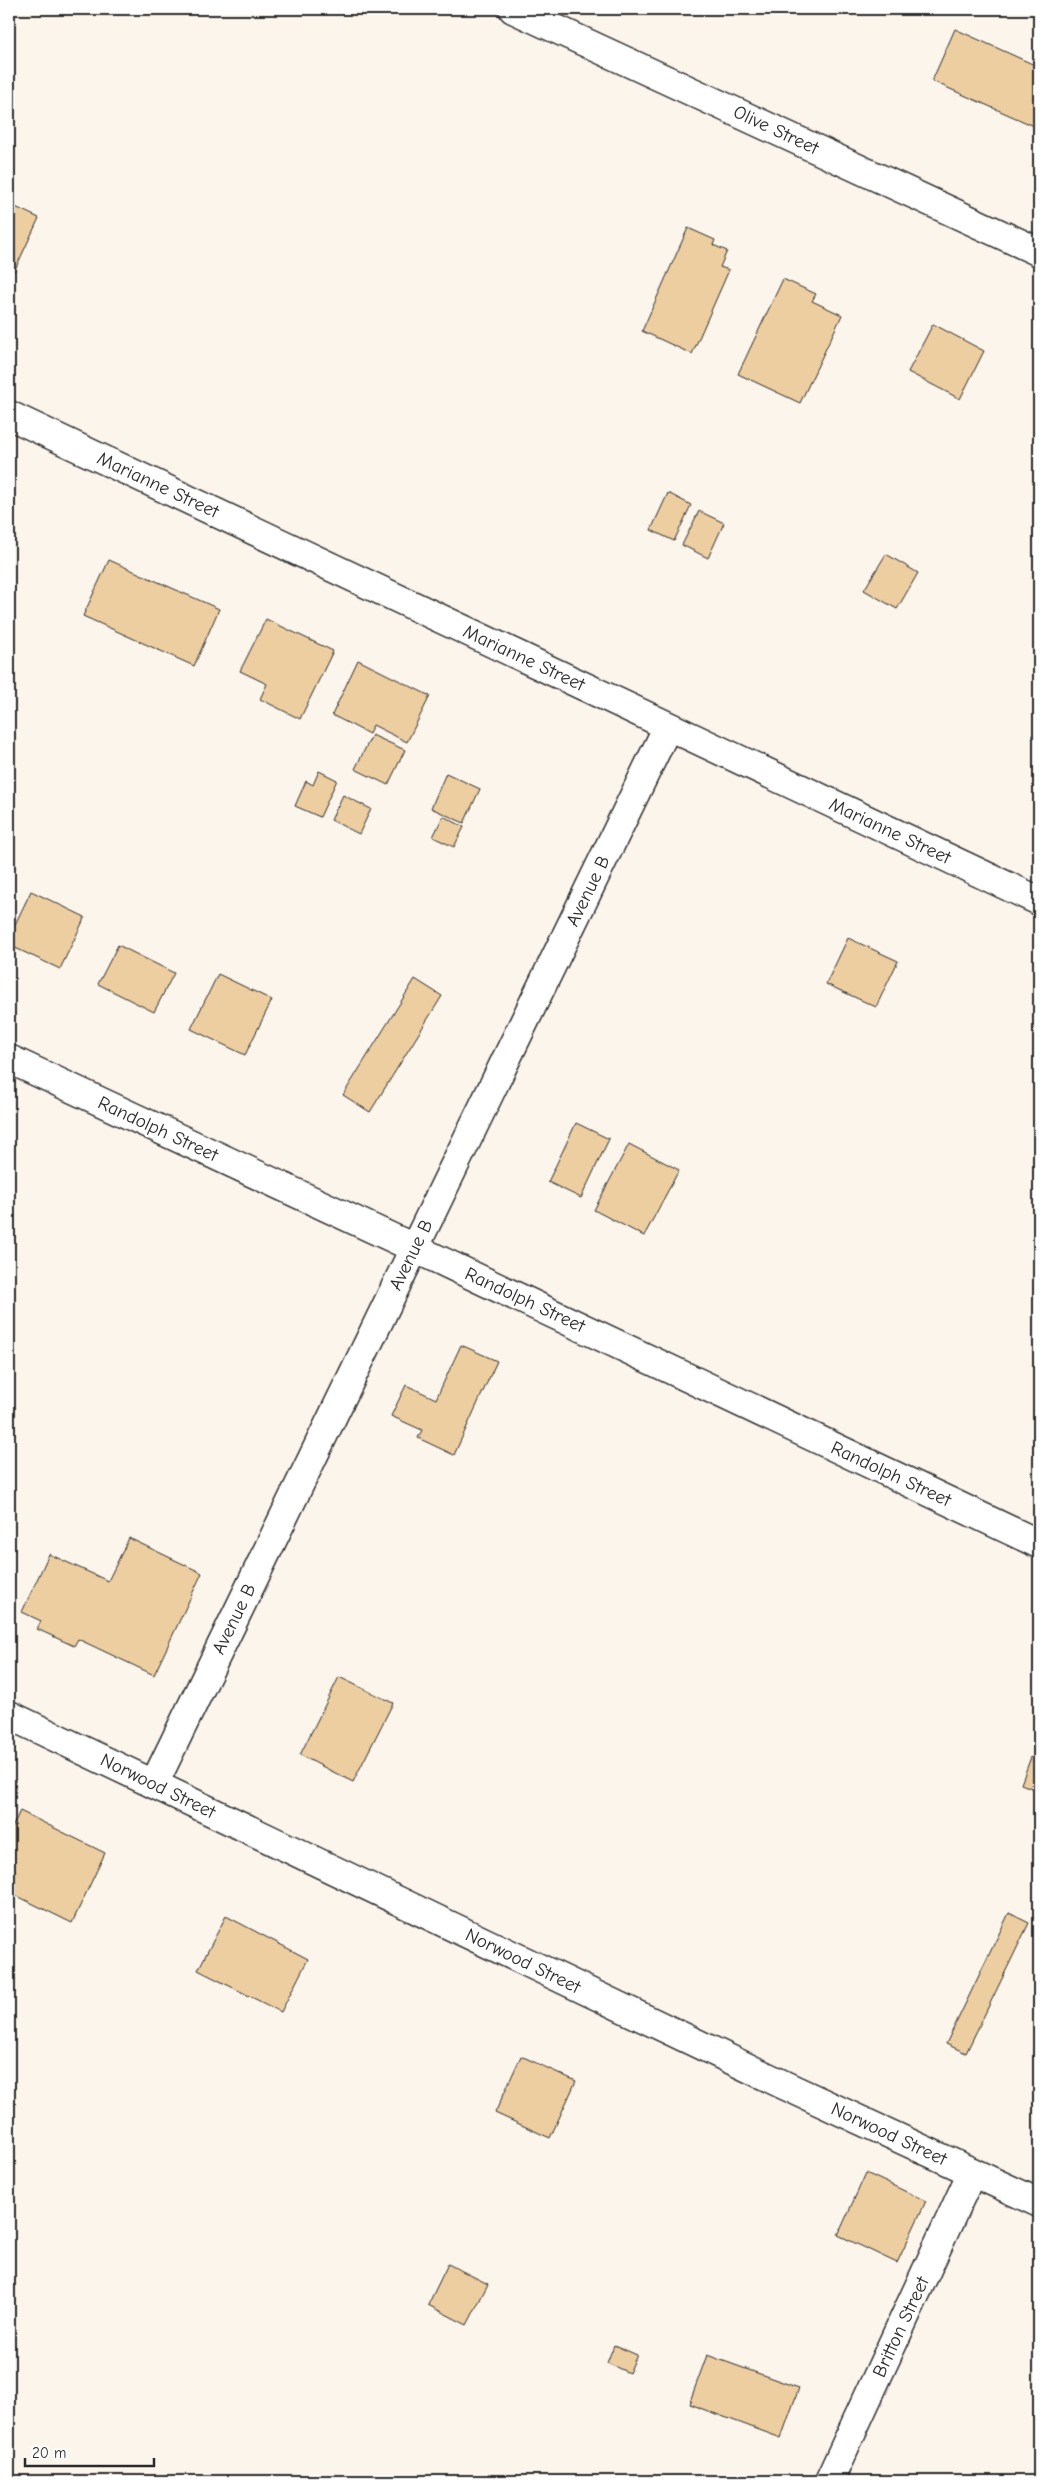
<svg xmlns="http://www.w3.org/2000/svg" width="1048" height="2490" viewBox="0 0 1048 2490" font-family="'Comic Neue',sans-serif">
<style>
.building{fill:#edcea0;stroke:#2b2b2b}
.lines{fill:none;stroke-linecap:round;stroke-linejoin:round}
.minor-casing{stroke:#2b2b2b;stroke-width:31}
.tertiary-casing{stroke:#2b2b2b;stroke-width:31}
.minor{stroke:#fff;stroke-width:28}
.tertiary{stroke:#fff;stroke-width:28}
.labels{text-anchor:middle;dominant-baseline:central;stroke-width:5;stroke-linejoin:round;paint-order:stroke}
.street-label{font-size:19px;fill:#2b2b2b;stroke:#fff}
</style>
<rect width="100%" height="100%" fill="#fbf5ec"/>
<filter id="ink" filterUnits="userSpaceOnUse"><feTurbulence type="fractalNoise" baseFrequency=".02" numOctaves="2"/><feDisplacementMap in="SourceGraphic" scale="10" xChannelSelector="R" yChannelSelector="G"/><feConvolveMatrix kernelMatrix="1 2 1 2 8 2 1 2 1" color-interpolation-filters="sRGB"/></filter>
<g filter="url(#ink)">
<path class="building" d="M 955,29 L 1039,67 L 1039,114 L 1034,126 L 932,81 Z
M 9,204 L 39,218 L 12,276 L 9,274 Z
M 688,228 L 715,240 L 713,245 L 727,251 L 720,267 L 729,270 L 692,354 L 642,331 Z
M 783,279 L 816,294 L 812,301 L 842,315 L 800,403 L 738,374 Z
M 933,324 L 984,351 L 960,399 L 908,372 Z
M 668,493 L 691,505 L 674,541 L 651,530 Z
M 699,511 L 724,523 L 708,558 L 682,545 Z
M 886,554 L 918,573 L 897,609 L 864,590 Z
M 109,560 L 219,609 L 194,666 L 83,616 Z
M 266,619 L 333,651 L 300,719 L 260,699 L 267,684 L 240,671 Z
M 358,660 L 430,696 L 407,742 L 373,725 L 369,734 L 332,715 Z
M 372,735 L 405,750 L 388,785 L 355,769 Z
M 319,771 L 337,780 L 320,817 L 295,806 L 306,781 L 313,785 Z
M 446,773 L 480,789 L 464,823 L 431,808 Z
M 343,795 L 371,809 L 359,834 L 331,820 Z
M 443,816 L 464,827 L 454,847 L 433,837 Z
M 31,891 L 85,917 L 60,969 L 9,945 L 9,937 Z
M 848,938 L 898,961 L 876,1007 L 826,984 Z
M 118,945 L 174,973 L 154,1012 L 98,984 Z
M 218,974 L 272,1000 L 245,1055 L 191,1029 Z
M 415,979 L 442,996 L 370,1112 L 343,1095 Z
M 576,1123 L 609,1139 L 581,1198 L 548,1182 Z
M 629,1144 L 679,1170 L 644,1236 L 594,1210 Z
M 461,1345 L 497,1361 L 454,1455 L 418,1438 L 422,1430 L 391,1416 L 406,1385 L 436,1399 Z
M 129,1538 L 202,1573 L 154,1675 L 78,1639 L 74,1646 L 37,1629 L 41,1621 L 22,1612 L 49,1554 L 108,1581 Z
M 339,1677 L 393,1703 L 353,1782 L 300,1755 Z
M 1031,1757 L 1039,1760 L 1039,1791 L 1021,1784 Z
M 20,1811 L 105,1853 L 72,1923 L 9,1892 L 9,1834 Z
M 1009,1913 L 1029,1923 L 966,2053 L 946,2044 Z
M 226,1916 L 308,1959 L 281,2012 L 198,1970 Z
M 521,2056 L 576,2081 L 550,2138 L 495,2113 Z
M 866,2173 L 926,2201 L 897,2263 L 838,2235 Z
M 448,2264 L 488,2284 L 467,2325 L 428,2305 Z
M 614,2345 L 637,2355 L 629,2373 L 607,2363 Z
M 707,2355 L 799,2388 L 781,2438 L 689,2404 Z"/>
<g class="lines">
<g class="minor-casing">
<path id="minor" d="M 513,9 L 1039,252
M 9,415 L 1039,901
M 9,1059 L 414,1248 L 1039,1544
M 154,1784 L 668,726
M 829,2481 L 972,2172"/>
</g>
<g class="tertiary-casing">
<path id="tertiary" d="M 9,1715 L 784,2085 L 1039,2203"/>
</g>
<use href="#minor" class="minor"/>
<use href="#tertiary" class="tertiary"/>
</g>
</g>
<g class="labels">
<g class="street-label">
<text transform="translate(776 130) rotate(25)">Olive Street</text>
<text transform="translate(158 485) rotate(25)">Marianne Street</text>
<text transform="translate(524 658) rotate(25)">Marianne Street</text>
<text transform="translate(890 831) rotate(25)">Marianne Street</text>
<text transform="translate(588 891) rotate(-64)">Avenue B</text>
<text transform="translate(158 1129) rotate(25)">Randolph Street</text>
<text transform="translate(411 1255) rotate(-64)">Avenue B</text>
<text transform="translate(525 1300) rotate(25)">Randolph Street</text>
<text transform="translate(891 1474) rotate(25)">Randolph Street</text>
<text transform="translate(234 1619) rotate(-64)">Avenue B</text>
<text transform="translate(158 1786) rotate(26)">Norwood Street</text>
<text transform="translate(523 1961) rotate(26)">Norwood Street</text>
<text transform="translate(889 2134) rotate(25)">Norwood Street</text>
<text transform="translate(901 2327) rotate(-65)">Britton Street</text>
</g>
</g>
<rect width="1048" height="2490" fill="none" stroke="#fff" stroke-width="30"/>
<rect x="15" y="15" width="1018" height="2460" fill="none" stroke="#2b2b2b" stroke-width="2" filter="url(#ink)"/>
<path d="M25 2458v8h129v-8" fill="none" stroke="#2b2b2b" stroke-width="2.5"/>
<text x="32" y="2458" font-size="15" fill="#2b2b2b" stroke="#ffffff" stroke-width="4" paint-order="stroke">20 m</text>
</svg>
